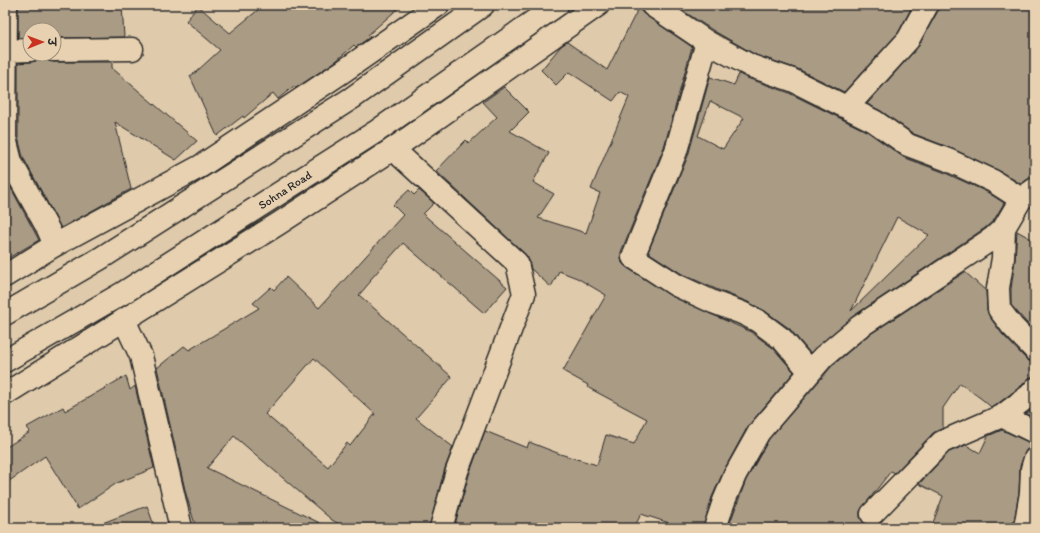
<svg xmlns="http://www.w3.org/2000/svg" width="1040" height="533" viewBox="0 0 1040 533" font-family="Itim,'Playpen Sans Deva',sans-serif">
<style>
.building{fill:#aa9b85;stroke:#2b2b2b;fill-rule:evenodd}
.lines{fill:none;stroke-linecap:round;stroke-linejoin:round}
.minor-casing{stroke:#2b2b2b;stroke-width:25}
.major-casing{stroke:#2b2b2b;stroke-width:25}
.highway-casing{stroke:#2b2b2b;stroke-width:25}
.minor{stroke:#e7d1b0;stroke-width:22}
.major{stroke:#e7d1b0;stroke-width:22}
.highway{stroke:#e7d1b0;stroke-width:22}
.labels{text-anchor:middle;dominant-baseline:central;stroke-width:3;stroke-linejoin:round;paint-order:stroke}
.street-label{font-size:12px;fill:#2b2b2b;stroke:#e7d1b0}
</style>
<rect width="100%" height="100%" fill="#dfcaab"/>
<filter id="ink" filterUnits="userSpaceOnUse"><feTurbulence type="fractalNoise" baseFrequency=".025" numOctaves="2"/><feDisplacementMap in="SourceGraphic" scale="8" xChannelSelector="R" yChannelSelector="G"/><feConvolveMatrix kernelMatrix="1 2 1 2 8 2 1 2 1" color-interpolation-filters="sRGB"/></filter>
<g filter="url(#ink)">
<path class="building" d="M 18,5 L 122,5 L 124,37 L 54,38 L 54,30 L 30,30 L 30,38 L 18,38 Z
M 264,5 L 402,5 L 368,35 L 370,37 L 356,47 L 354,45 L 336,61 L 296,88 L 294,86 L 278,99 L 273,93 L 244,118 L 243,116 L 217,136 L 190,76 L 196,72 L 220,50 L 186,21 L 198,6 L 230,33 Z
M 640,5 L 641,11 L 645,15 L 692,47 L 664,147 L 621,252 L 621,258 L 622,263 L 626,267 L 671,296 L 751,332 L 773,348 L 794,372 L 748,426 L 724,470 L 712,497 L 703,528 L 685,528 L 641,514 L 634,528 L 454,528 L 469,475 L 485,431 L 527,448 L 529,442 L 560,454 L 597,465 L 606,435 L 634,444 L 647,419 L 587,387 L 588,385 L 563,371 L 606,295 L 577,278 L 559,271 L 551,287 L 531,269 L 529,260 L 525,254 L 436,171 L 466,140 L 469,143 L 497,117 L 483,102 L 504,87 L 529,112 L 510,131 L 549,153 L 533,182 L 554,194 L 538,218 L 586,233 L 600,193 L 591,189 L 629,97 L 620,92 L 613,101 L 569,72 L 556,85 L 541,70 L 561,46 L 567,42 L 607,70 Z
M 674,5 L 913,5 L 898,33 L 844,92 L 798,69 L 756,55 L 714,31 Z
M 939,5 L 1035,5 L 1035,177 L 1028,179 L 1021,184 L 998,170 L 953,149 L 914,134 L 881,111 L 867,104 L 917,48 L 938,11 Z
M 42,54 L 48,61 L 54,62 L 112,62 L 112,68 L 197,141 L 176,160 L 115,122 L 131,189 L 61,228 L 23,157 L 18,137 L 18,63 L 30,62 L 36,61 Z
M 739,74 L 747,78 L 787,92 L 868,132 L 903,157 L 943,172 L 987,192 L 1004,203 L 994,220 L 985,228 L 852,317 L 810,353 L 790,329 L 765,311 L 748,302 L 718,290 L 682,274 L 648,252 L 688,156 L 710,77 L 734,85 ZM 710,101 L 744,118 L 723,149 L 698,136 ZM 897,217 L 929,235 L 851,311 Z
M 5,177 L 39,240 L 5,260 Z
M 409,190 L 414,195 L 419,190 L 434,203 L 423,214 L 507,287 L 484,313 L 403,243 L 370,280 L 371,281 L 359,295 L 452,377 L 416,418 L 453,447 L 445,468 L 429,528 L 346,528 L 332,520 L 234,436 L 207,468 L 330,528 L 196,528 L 186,494 L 157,368 L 184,346 L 189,350 L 259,308 L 253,303 L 271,287 L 274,290 L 286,277 L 319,308 L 403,215 L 393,205 ZM 314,358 L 375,414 L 350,446 L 347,443 L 328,467 L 265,414 Z
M 1017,231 L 1035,241 L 1035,332 L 1011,305 L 1011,289 L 1015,260 Z
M 965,272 L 986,291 L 987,310 L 989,316 L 1002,334 L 1026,359 L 1031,362 L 1035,362 L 1035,377 L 1030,377 L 1021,386 L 996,405 L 991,407 L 983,400 L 960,383 L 943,408 L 943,428 L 933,433 L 895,473 L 891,471 L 860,511 L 860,517 L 864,523 L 869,526 L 875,526 L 880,524 L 886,528 L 728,528 L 746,480 L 769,439 L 832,366 L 866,337 Z
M 126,376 L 130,390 L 135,386 L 154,468 L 117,483 L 78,509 L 45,456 L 5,484 L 5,448 L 30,432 L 27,427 L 63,407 L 65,411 Z
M 1035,407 L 1035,418 L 1026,414 Z
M 1002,430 L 1030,443 L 1035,444 L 1035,447 L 1032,447 L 1026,450 L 1020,466 L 1019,492 L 1013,528 L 931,528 L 943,496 L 919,484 L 949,452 L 966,445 L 980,453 L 988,436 Z
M 147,506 L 155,528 L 92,528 L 92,527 Z"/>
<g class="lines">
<g class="minor-casing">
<path id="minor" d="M 6,5 L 5,138 L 11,162 L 48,229 L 55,245
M 652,5 L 707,42 L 751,66 L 792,80 L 874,121 L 908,145 L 948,160 L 993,181 L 1021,199
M 707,42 L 676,151 L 633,257 L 676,285 L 713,302 L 742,313 L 758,321 L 782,339 L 810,372
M 54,50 L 132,49
M 5,51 L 30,50
M 847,107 L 908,40 L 927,5
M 393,149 L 517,263 L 524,294 L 457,471 L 441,528
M 1004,228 L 1003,258 L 998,288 L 999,309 L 1012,326 L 1035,350
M 124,320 L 141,356 L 181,528
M 1002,416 L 1035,432
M 872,514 L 942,442 L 1002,416 L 1030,395 L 1035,389
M 715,528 L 724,501 L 735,475 L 759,432 L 823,357 L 859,327 L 993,238 L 1004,228 L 1021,199 L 1035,189
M 1025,528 L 1031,493 L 1032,469 L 1035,459"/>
</g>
<g class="major-casing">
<path id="major" d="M 5,276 L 55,245 L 201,166 L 342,72 L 438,5
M 5,394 L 278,224 L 393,149 L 598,5"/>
</g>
<g class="highway-casing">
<path id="highway" d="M 5,314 L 101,258 L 352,98 L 483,5
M 5,361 L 123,293 L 377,131 L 557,5"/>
</g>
<use href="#minor" class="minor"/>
<use href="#major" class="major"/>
<use href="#highway" class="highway"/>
</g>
</g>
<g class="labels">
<g class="street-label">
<text transform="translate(285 190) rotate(-33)">Sohna Road</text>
</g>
</g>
<rect width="1040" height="533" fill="none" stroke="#e7d1b0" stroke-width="20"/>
<rect x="10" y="10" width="1020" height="513" fill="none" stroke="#2b2b2b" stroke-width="1.5" filter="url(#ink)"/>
<g transform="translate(42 42) rotate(89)"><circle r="19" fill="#e7d1b0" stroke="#9c8f7b"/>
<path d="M0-3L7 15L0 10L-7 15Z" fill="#c8321e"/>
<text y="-6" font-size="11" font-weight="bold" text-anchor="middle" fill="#2b2b2b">उ</text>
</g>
</svg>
